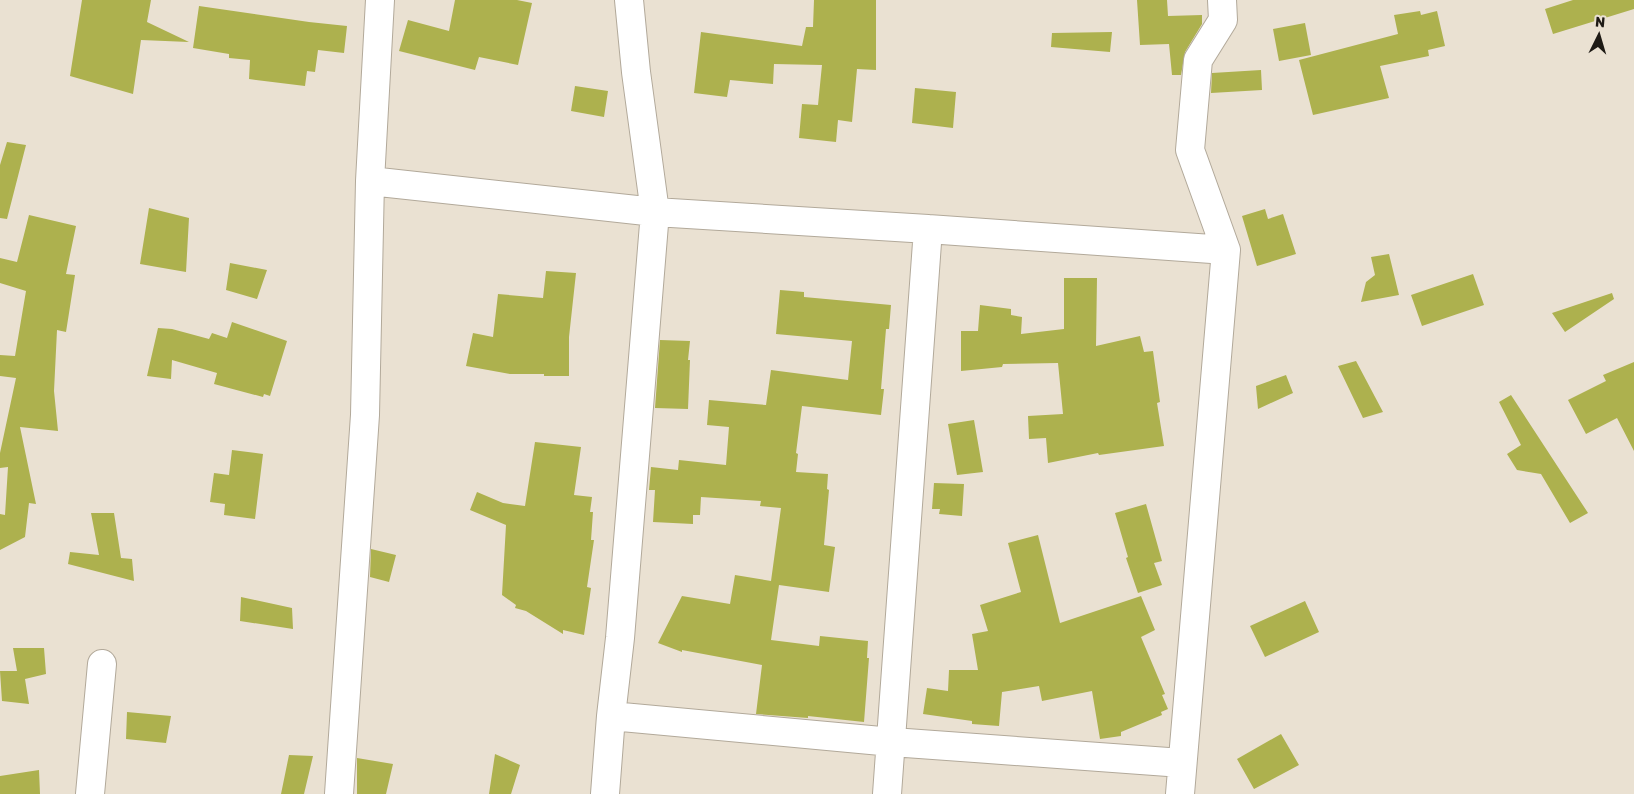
<svg xmlns="http://www.w3.org/2000/svg" width="1634" height="794" viewBox="0 0 1634 794" font-family="Rubik,sans-serif">
<style>
.building{fill:#adb14e}
.lines{fill:none;stroke-linecap:round;stroke-linejoin:round}
.minor-casing{stroke:#b2a99a;stroke-width:30}
.minor{stroke:#fff;stroke-width:28}
</style>
<rect width="100%" height="100%" fill="#eae1d2"/>
<path class="building" d="M 82,0 L 151,0 L 147,22 L 189,42 L 141,40 L 133,94 L 70,76 Z
M 455,0 L 517,0 L 532,3 L 518,65 L 479,57 L 475,70 L 399,51 L 408,20 L 449,31 Z
M 814,0 L 876,0 L 876,70 L 857,69 L 852,122 L 838,120 L 836,142 L 799,138 L 802,104 L 818,105 L 822,65 L 774,64 L 773,84 L 730,80 L 727,97 L 694,93 L 701,32 L 802,46 L 806,27 L 813,27 Z
M 1137,0 L 1167,0 L 1168,16 L 1202,15 L 1202,24 L 1185,52 L 1181,75 L 1172,75 L 1169,44 L 1140,45 Z
M 1573,0 L 1634,0 L 1634,9 L 1553,34 L 1545,9 Z
M 199,6 L 309,22 L 347,26 L 344,53 L 318,50 L 315,72 L 307,71 L 305,86 L 249,79 L 250,60 L 229,58 L 229,54 L 193,48 Z
M 1420,11 L 1421,15 L 1437,11 L 1445,46 L 1428,50 L 1429,56 L 1380,66 L 1389,98 L 1313,115 L 1299,60 L 1398,34 L 1394,15 Z
M 1305,23 L 1311,55 L 1279,61 L 1273,29 Z
M 1112,32 L 1110,52 L 1051,47 L 1052,33 Z
M 1261,70 L 1262,90 L 1211,93 L 1212,73 Z
M 575,86 L 608,91 L 604,117 L 571,111 Z
M 915,88 L 956,92 L 953,128 L 912,123 Z
M 7,142 L 26,145 L 7,219 L 0,218 L 0,165 Z
M 149,208 L 189,218 L 186,272 L 140,264 Z
M 1265,209 L 1268,219 L 1283,214 L 1296,254 L 1257,266 L 1242,216 Z
M 29,215 L 76,226 L 66,274 L 75,275 L 66,332 L 57,330 L 54,391 L 58,431 L 20,427 L 36,504 L 29,503 L 25,537 L 0,550 L 0,514 L 5,515 L 8,467 L 0,468 L 0,453 L 16,378 L 0,376 L 0,355 L 15,356 L 26,291 L 0,283 L 0,258 L 17,262 Z
M 1389,254 L 1399,295 L 1361,302 L 1366,282 L 1375,275 L 1371,257 Z
M 230,263 L 267,270 L 257,299 L 226,290 Z
M 546,271 L 576,273 L 569,337 L 569,376 L 544,376 L 544,374 L 510,374 L 466,366 L 473,333 L 493,337 L 498,294 L 543,298 Z
M 1473,274 L 1484,305 L 1422,326 L 1411,295 Z
M 1064,278 L 1097,278 L 1096,346 L 1140,336 L 1144,352 L 1153,351 L 1160,402 L 1157,403 L 1164,446 L 1099,455 L 1098,453 L 1048,463 L 1046,438 L 1029,439 L 1028,416 L 1063,414 L 1058,363 L 1003,364 L 1002,367 L 961,371 L 961,331 L 978,331 L 980,305 L 1011,309 L 1011,315 L 1022,317 L 1021,334 L 1064,329 Z
M 780,290 L 804,292 L 804,297 L 891,305 L 889,329 L 886,329 L 881,389 L 884,389 L 881,415 L 802,406 L 796,453 L 798,454 L 796,472 L 828,474 L 827,489 L 829,490 L 824,545 L 835,547 L 829,592 L 779,585 L 771,640 L 819,646 L 820,636 L 868,641 L 867,658 L 869,658 L 864,722 L 808,716 L 808,718 L 756,714 L 762,665 L 682,650 L 682,652 L 658,643 L 682,596 L 730,604 L 735,575 L 771,581 L 781,508 L 760,506 L 761,501 L 701,497 L 700,515 L 693,515 L 693,524 L 653,522 L 655,490 L 649,490 L 651,467 L 678,470 L 679,460 L 726,465 L 729,427 L 707,425 L 709,400 L 766,405 L 771,370 L 848,380 L 852,341 L 776,334 Z
M 1612,293 L 1614,299 L 1565,332 L 1552,313 Z
M 232,322 L 287,341 L 270,396 L 264,394 L 263,397 L 214,384 L 217,373 L 172,360 L 171,379 L 147,376 L 158,328 L 172,329 L 209,339 L 212,333 L 227,338 Z
M 660,340 L 690,341 L 688,360 L 690,360 L 688,409 L 655,408 Z
M 1356,361 L 1383,412 L 1363,418 L 1338,366 Z
M 1634,362 L 1634,451 L 1617,418 L 1586,434 L 1568,400 L 1606,381 L 1603,375 Z
M 1286,375 L 1293,393 L 1258,409 L 1256,386 Z
M 1511,395 L 1588,513 L 1570,523 L 1541,474 L 1517,470 L 1507,454 L 1521,445 L 1499,402 Z
M 974,420 L 983,472 L 957,475 L 948,424 Z
M 535,442 L 581,447 L 574,495 L 592,497 L 590,512 L 593,512 L 591,540 L 594,540 L 587,587 L 591,588 L 584,635 L 563,630 L 563,634 L 526,611 L 515,608 L 516,605 L 502,595 L 506,525 L 470,510 L 477,492 L 503,503 L 525,506 Z
M 232,450 L 263,454 L 255,519 L 224,515 L 225,504 L 210,502 L 214,473 L 229,475 Z
M 934,483 L 964,484 L 962,516 L 939,514 L 940,509 L 932,509 Z
M 1146,504 L 1162,561 L 1154,563 L 1162,585 L 1138,593 L 1126,558 L 1128,557 L 1115,513 Z
M 91,513 L 114,513 L 121,558 L 132,559 L 134,581 L 68,564 L 70,552 L 99,555 Z
M 1038,535 L 1060,623 L 1141,596 L 1155,630 L 1141,637 L 1165,694 L 1162,695 L 1168,709 L 1161,712 L 1162,715 L 1121,732 L 1121,736 L 1100,739 L 1092,691 L 1042,701 L 1039,686 L 1002,692 L 999,726 L 972,724 L 972,721 L 923,714 L 927,688 L 948,691 L 949,670 L 978,670 L 972,634 L 988,631 L 980,605 L 1021,592 L 1008,543 Z
M 371,549 L 396,555 L 389,582 L 370,577 Z
M 241,597 L 292,608 L 293,629 L 240,621 Z
M 1305,601 L 1319,632 L 1265,657 L 1250,626 Z
M 13,648 L 44,648 L 46,674 L 25,679 L 29,704 L 2,701 L 0,671 L 17,671 Z
M 127,712 L 171,716 L 166,743 L 126,739 Z
M 1281,734 L 1299,765 L 1254,789 L 1237,759 Z
M 495,754 L 520,765 L 511,794 L 489,794 Z
M 289,755 L 313,756 L 304,794 L 281,794 Z
M 357,758 L 393,764 L 386,794 L 357,794 Z
M 39,770 L 40,794 L 0,794 L 0,776 Z"/>
<g class="lines">
<g class="minor-casing">
<path id="minor" d="M 1222,0 L 1223,20 L 1198,60 L 1190,150 L 1226,250
M 370,181 L 655,212 L 928,229 L 1226,250 L 1180,794
M 611,716 L 892,742 L 1182,763
M 90,794 L 102,664
M 339,794 L 365,415 L 370,181 L 380,0
M 605,794 L 611,716 L 620,638 L 655,212 L 636,72 L 629,0
M 887,794 L 928,229"/>
</g>
<use href="#minor" class="minor"/>
</g>
<g transform="translate(1599 35) rotate(5)" stroke="#eae1d2" stroke-width="4" paint-order="stroke">
<path d="M0-4L9 19L0 12L-9 19Z" fill="#1e1a15"/>
<text y="-8" font-size="14" font-weight="bold" text-anchor="middle" fill="#1e1a15">N</text>
</g>
</svg>
